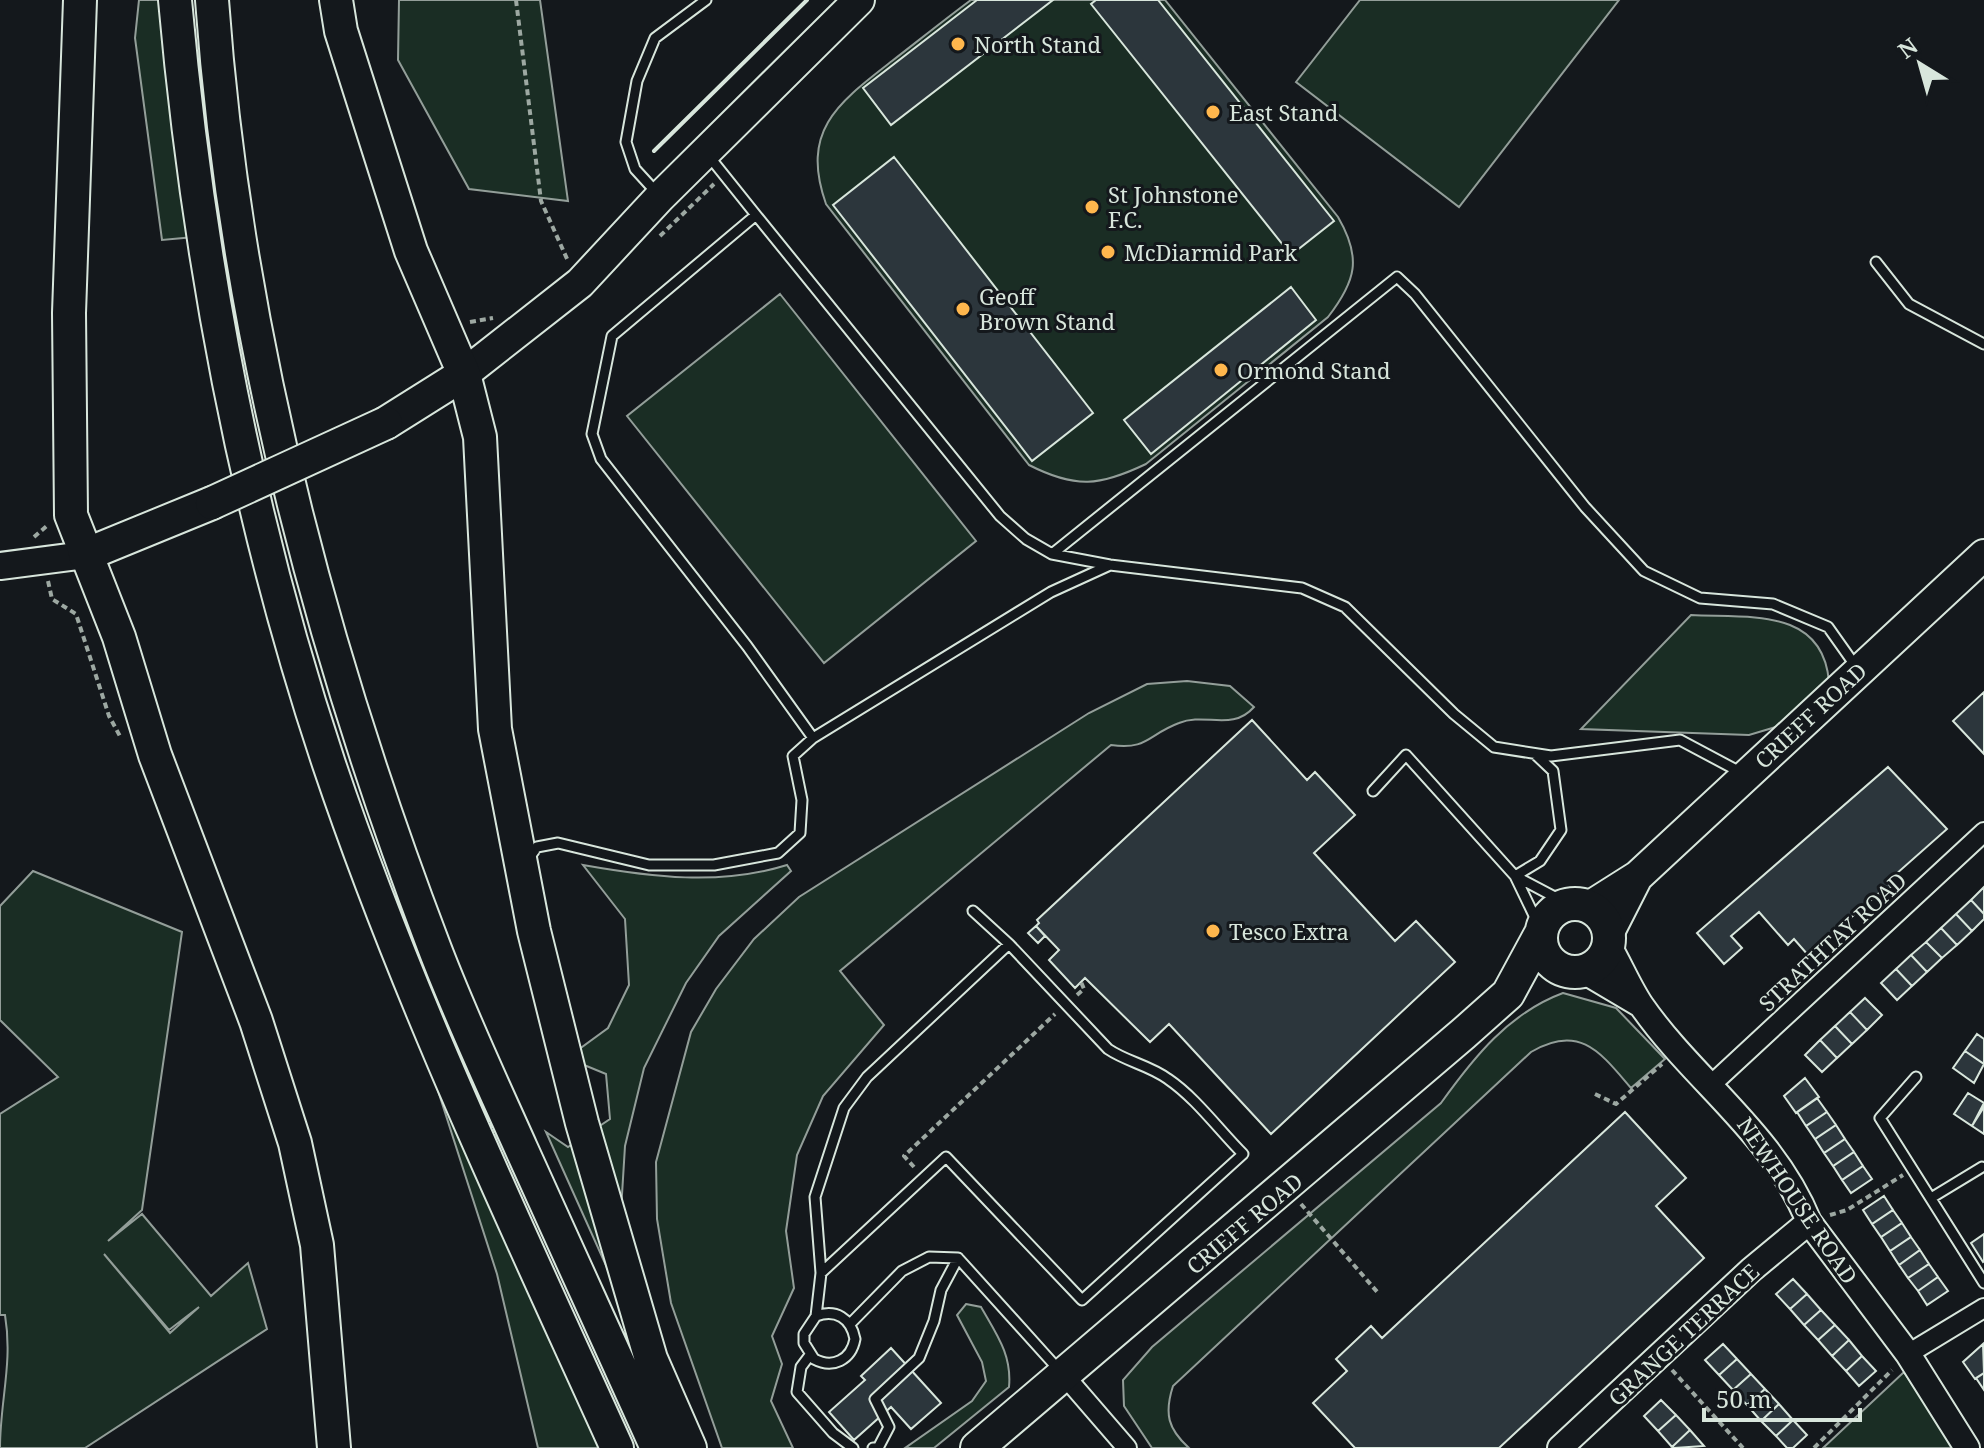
<svg xmlns="http://www.w3.org/2000/svg" width="1984" height="1448" viewBox="0 0 1984 1448" font-family="'Noto Serif',serif">
<style>
.green{fill:#1a2d24;stroke:#939e99;stroke-width:2;fill-rule:evenodd}
.building{fill:#2c363c;stroke:#d8e6dc;stroke-width:2}
.lines{fill:none;stroke-linecap:round;stroke-linejoin:round}
.service-casing{stroke:#d8e6dc;stroke-width:13}
.minor-casing{stroke:#d8e6dc;stroke-width:22}
.tertiary-casing{stroke:#d8e6dc;stroke-width:28}
.secondary-casing{stroke:#d8e6dc;stroke-width:30}
.primary-casing{stroke:#d8e6dc;stroke-width:34}
.trunk-casing{stroke:#d8e6dc;stroke-width:36}
.path{stroke:#9da8a2;stroke-width:4;stroke-dasharray:6 4;stroke-linecap:butt}
.service{stroke:#14181c;stroke-width:9}
.minor{stroke:#14181c;stroke-width:18}
.tertiary{stroke:#14181c;stroke-width:24}
.secondary{stroke:#14181c;stroke-width:26}
.primary{stroke:#14181c;stroke-width:30}
.trunk{stroke:#14181c;stroke-width:32}
.trunk-bridge-casing{stroke:#d8e6dc;stroke-width:36;stroke-linecap:butt}
.trunk-bridge{stroke:#14181c;stroke-width:32}
.wall{stroke:#d8e6dc;stroke-width:4}
.poi-dot{fill:#ffb74d;stroke:#14181c;stroke-width:3}
.labels{text-anchor:middle;dominant-baseline:central;stroke-width:6;stroke-linejoin:round;paint-order:stroke}
.poi-label{font-size:22px;fill:#d8e6dc;stroke:#14181c;text-anchor:start}
.street-label{font-size:22px;fill:#d8e6dc;stroke:#14181c}
</style>
<rect width="100%" height="100%" fill="#14181c"/>
<path class="green" d="M 139,0 L 170,0 L 194,237 L 162,240 L 135,38 Z
M 399,0 L 540,0 L 568,201 L 469,189 L 398,60 Z
M 971,0 L 1165,0 L 1338,217 C 1362,258 1356,281 1328,317 L 1146,464 C 1100,486 1076,489 1029,465 L 826,204 C 800,130 838,103 892,61 C 918,41 944,20 971,0 Z
M 1360,0 L 1619,0 L 1459,207 L 1296,82 Z
M 780,294 L 976,541 L 824,663 L 627,416 Z
M 1691,615 C 1748,618 1823,607 1829,682 L 1779,726 L 1749,735 L 1581,729 Z
M 1187,681 L 1230,686 L 1254,707 C 1232,732 1205,712 1179,723 C 1147,735 1148,750 1111,745 L 840,971 L 884,1025 L 823,1096 L 797,1155 L 786,1231 L 794,1288 L 772,1336 L 782,1364 L 771,1401 L 793,1448 L 722,1448 L 671,1303 L 657,1219 L 656,1162 L 691,1032 L 716,989 L 754,939 L 799,897 L 1089,713 L 1147,684 Z
M 583,865 C 651,877 720,886 787,865 L 791,871 L 719,936 L 686,983 L 644,1068 L 625,1146 L 621,1211 L 688,1448 L 546,1132 L 568,1147 L 610,1119 L 606,1074 L 567,1058 L 608,1028 L 629,985 L 625,919 Z
M 33,871 L 182,932 L 142,1210 L 108,1241 L 142,1214 L 211,1296 L 248,1263 L 267,1329 L 85,1448 L 0,1448 C 0,1401 13,1363 5,1315 L 0,1315 L 0,1114 L 58,1077 L 0,1020 L 0,906 ZM 104,1254 L 169,1330 L 199,1307 L 170,1333 Z
M 404,985 L 609,1448 L 538,1448 L 497,1274 Z
M 1563,993 L 1616,1008 L 1665,1059 L 1631,1088 C 1601,1053 1580,1023 1531,1052 L 1173,1386 C 1164,1414 1168,1429 1189,1448 L 1152,1448 L 1124,1406 L 1123,1380 L 1152,1347 L 1441,1103 C 1474,1057 1509,1013 1563,993 Z
M 966,1304 L 981,1307 C 997,1335 1012,1355 1009,1387 L 934,1448 L 905,1448 L 972,1401 L 986,1381 L 982,1362 L 957,1315 Z
M 1904,1372 L 1955,1448 L 1823,1448 Z"/>
<path class="building" d="M 977,0 L 1053,0 L 891,125 L 863,88 Z
M 1096,0 L 1158,0 L 1334,221 L 1291,255 L 1091,4 Z
M 894,157 L 1093,413 L 1032,461 L 833,205 Z
M 1291,287 L 1316,320 L 1151,454 L 1124,420 Z
M 1984,692 L 1984,754 L 1953,721 Z
M 1252,720 L 1307,780 L 1315,772 L 1355,815 L 1314,853 L 1395,941 L 1416,921 L 1455,962 L 1271,1134 L 1169,1024 L 1150,1042 L 1085,978 L 1075,988 L 1049,960 L 1059,950 L 1036,926 L 1039,923 L 1037,920 Z
M 1888,767 L 1947,829 L 1887,882 L 1891,887 L 1882,895 L 1879,893 L 1808,955 L 1794,939 L 1788,945 L 1759,912 L 1731,936 L 1742,948 L 1724,964 L 1697,933 Z
M 1984,887 L 1984,914 L 1971,900 Z
M 1971,900 L 1984,914 L 1984,919 L 1972,931 L 1956,914 Z
M 1956,914 L 1972,931 L 1957,945 L 1941,928 Z
M 1036,926 L 1045,936 L 1038,943 L 1028,933 Z
M 1941,928 L 1957,945 L 1942,958 L 1926,942 Z
M 1926,942 L 1942,958 L 1927,972 L 1911,955 Z
M 1911,955 L 1927,972 L 1912,986 L 1896,969 Z
M 1896,969 L 1912,986 L 1897,1000 L 1881,983 Z
M 1865,998 L 1882,1015 L 1867,1030 L 1850,1012 Z
M 1850,1012 L 1867,1030 L 1852,1044 L 1835,1026 Z
M 1835,1026 L 1852,1044 L 1837,1058 L 1820,1040 Z
M 1977,1034 L 1984,1039 L 1984,1064 L 1965,1051 Z
M 1820,1040 L 1837,1058 L 1822,1072 L 1805,1055 Z
M 1965,1051 L 1984,1064 L 1974,1083 L 1953,1068 Z
M 1805,1078 L 1819,1097 L 1796,1113 L 1784,1096 Z
M 1968,1093 L 1984,1103 L 1972,1126 L 1954,1114 Z
M 1817,1098 L 1827,1112 L 1806,1126 L 1797,1112 Z
M 1984,1107 L 1984,1134 L 1972,1126 Z
M 1625,1112 L 1686,1178 L 1656,1206 L 1704,1258 L 1499,1448 L 1355,1448 L 1313,1403 L 1347,1371 L 1336,1359 L 1371,1326 L 1382,1338 Z
M 1827,1112 L 1836,1125 L 1815,1139 L 1806,1126 Z
M 1836,1125 L 1845,1139 L 1824,1153 L 1815,1139 Z
M 1845,1139 L 1854,1152 L 1833,1166 L 1824,1153 Z
M 1854,1152 L 1863,1166 L 1842,1180 L 1833,1166 Z
M 1863,1166 L 1872,1179 L 1851,1193 L 1842,1180 Z
M 1884,1196 L 1893,1210 L 1872,1224 L 1863,1210 Z
M 1893,1210 L 1902,1223 L 1881,1237 L 1872,1224 Z
M 1902,1223 L 1911,1237 L 1890,1251 L 1881,1237 Z
M 1984,1234 L 1984,1261 L 1983,1262 L 1971,1243 Z
M 1911,1237 L 1920,1250 L 1899,1265 L 1890,1251 Z
M 1920,1250 L 1929,1264 L 1908,1278 L 1899,1265 Z
M 1929,1264 L 1938,1277 L 1918,1291 L 1908,1278 Z
M 1938,1277 L 1948,1291 L 1927,1305 L 1918,1291 Z
M 1793,1279 L 1807,1294 L 1790,1309 L 1776,1294 Z
M 1807,1294 L 1821,1310 L 1804,1325 L 1790,1309 Z
M 1821,1310 L 1835,1325 L 1818,1340 L 1804,1325 Z
M 1835,1325 L 1849,1340 L 1832,1356 L 1818,1340 Z
M 1849,1340 L 1862,1356 L 1846,1371 L 1832,1356 Z
M 1723,1344 L 1737,1359 L 1719,1375 L 1705,1360 Z
M 1983,1344 L 1984,1373 L 1975,1379 L 1963,1362 Z
M 891,1348 L 941,1403 L 911,1429 L 891,1407 L 854,1440 L 829,1412 L 865,1380 L 861,1376 Z
M 1862,1356 L 1876,1371 L 1859,1386 L 1846,1371 Z
M 1737,1359 L 1751,1374 L 1733,1390 L 1719,1375 Z
M 1984,1373 L 1984,1390 L 1976,1378 Z
M 1751,1374 L 1765,1389 L 1747,1405 L 1733,1390 Z
M 1765,1389 L 1779,1404 L 1761,1421 L 1747,1405 Z
M 1661,1400 L 1676,1415 L 1658,1431 L 1644,1416 Z
M 1779,1404 L 1793,1420 L 1776,1436 L 1761,1421 Z
M 1676,1415 L 1690,1430 L 1672,1447 L 1658,1431 Z
M 1793,1420 L 1807,1435 L 1793,1448 L 1787,1448 L 1776,1436 Z
M 1690,1430 L 1704,1446 L 1674,1448 L 1672,1447 Z"/>
<g class="lines">
<g class="service-casing">
<path id="service" d="M 708,155 L 756,215
M 656,192 L 635,169 L 626,142 L 637,81 L 655,38 L 706,0
M 1876,262 L 1909,304 L 1984,344
M 1052,554 L 1397,277 L 1415,294 L 1585,507 L 1644,571 L 1700,598 L 1773,604 L 1828,627 L 1857,668
M 1110,565 L 1051,592 L 813,738 L 747,646 L 601,459 L 592,434 L 612,336 L 756,215 L 1000,516 L 1026,539 L 1052,554 L 1110,565 L 1302,588 L 1345,607 L 1454,714 L 1494,747 L 1551,756 L 1680,740 L 1742,773
M 1373,791 L 1406,755 L 1515,876 L 1541,930
M 529,858 L 537,847 L 558,843 L 649,865 L 714,865 L 778,853 L 800,833 L 802,800 L 793,756 L 813,738
M 1515,876 L 1540,861 L 1561,830 L 1553,771 L 1535,754
M 1515,876 L 1568,904
M 973,911 L 1009,944
M 1916,1077 L 1880,1118 L 1984,1283
M 1931,1198 L 1982,1167
M 816,1316 C 836,1309 851,1318 855,1339 C 851,1360 833,1369 814,1359 L 804,1343 L 804,1334 L 816,1316 L 821,1273 L 815,1197 L 844,1108 L 867,1077 L 1009,944 L 1108,1049 C 1127,1062 1149,1065 1168,1079 C 1196,1098 1219,1130 1243,1154 L 1082,1300 L 946,1157 L 821,1273
M 850,1324 L 902,1271 L 929,1257 L 958,1258 L 1059,1370
M 810,1355 L 801,1367 L 797,1392 L 833,1433 L 853,1448
M 873,1448 L 878,1448 L 889,1427 L 875,1399 L 919,1358 L 934,1321 L 941,1290 L 958,1258"/>
</g>
<g class="minor-casing">
<path id="minor" d="M 1712,1084 L 1984,832
M 1908,1354 L 1984,1308
M 1064,1375 L 1127,1448"/>
</g>
<g class="tertiary-casing">
<path id="tertiary" d="M 1609,946 C 1620,965 1629,987 1641,1005 C 1693,1080 1774,1134 1809,1222 L 1908,1354 L 1967,1448
M 1585,972 L 1639,1004
M 1560,1448 L 1751,1270 L 1809,1222"/>
</g>
<g class="secondary-casing">
<path id="secondary" d="M 0,566 L 85,555"/>
</g>
<g class="primary-casing">
<path id="primary" d="M 464,374 L 580,283 L 660,197 L 859,0
M 1589,907 L 1638,876 L 1984,555
M 1609,932 L 1637,877"/>
</g>
<g class="trunk-casing">
<path id="trunk" d="M 80,0 L 69,313 L 71,515 L 119,637 L 155,755 L 256,1021 L 295,1143 L 317,1245 L 334,1448
M 175,0 C 198,258 247,518 329,764 C 408,999 515,1223 617,1448
M 212,0 C 235,323 318,642 433,944 C 459,1013 491,1081 521,1148 C 566,1248 612,1348 657,1448
M 336,0 L 341,31 L 411,251 L 464,374 L 480,437 L 495,729 L 534,931 L 582,1123 L 651,1359 L 690,1448
M 386,423 L 464,374
M 85,555 L 212,503
M1541 938a34 34 0 1 1 68 0a34 34 0 1 1-68 0Z
M 977,1448 L 1463,1034 L 1508,994 L 1540,935"/>
</g>
<path class="path" d="M 516,0 L 541,201 L 568,261
M 660,236 L 714,184
M 470,322 L 493,318
M 34,537 L 48,525
M 48,581 L 52,599 L 76,614 L 109,716 L 121,738
M 1077,995 L 1084,989 L 1081,982
M 1595,1094 L 1616,1104 L 1662,1064
M 914,1167 L 904,1156 L 1055,1014
M 1301,1204 L 1379,1294
M 1830,1215 L 1847,1210 L 1903,1175
M 1672,1370 L 1743,1448
M 1814,1448 L 1892,1370"/>
<use href="#service" class="service"/>
<use href="#minor" class="minor"/>
<use href="#tertiary" class="tertiary"/>
<use href="#secondary" class="secondary"/>
<use href="#primary" class="primary"/>
<use href="#trunk" class="trunk"/>
<g class="trunk-bridge-casing">
<path id="trunk-bridge" d="M 212,503 L 386,423"/>
</g>
<use href="#trunk-bridge" class="trunk-bridge"/>
<path class="wall" d="M 654,151 L 807,0"/>
</g>
<g class="poi-dot">
<circle cx="958" cy="44" r="8"/>
<circle cx="1213" cy="112" r="8"/>
<circle cx="1092" cy="207" r="8"/>
<circle cx="1108" cy="252" r="8"/>
<circle cx="963" cy="309" r="8"/>
<circle cx="1221" cy="370" r="8"/>
<circle cx="1213" cy="931" r="8"/>
</g>
<g class="labels">
<g class="poi-label">
<text x="974" y="44">North Stand</text>
<text x="1229" y="112">East Stand</text>
<text x="1108" y="194">St Johnstone<tspan x="1108" dy="25">F.C.</tspan></text>
<text x="1124" y="252">McDiarmid Park</text>
<text x="979" y="296">Geoff<tspan x="979" dy="25">Brown Stand</tspan></text>
<text x="1237" y="370">Ormond Stand</text>
<text x="1229" y="931">Tesco Extra</text>
</g>
<g class="street-label">
<text transform="translate(1810 715) rotate(-43)">CRIEFF ROAD</text>
<text transform="translate(1832 941) rotate(-43)">STRATHTAY ROAD</text>
<text transform="translate(1798 1200) rotate(56)">NEWHOUSE ROAD</text>
<text transform="translate(1244 1223) rotate(-40)">CRIEFF ROAD</text>
<text transform="translate(1683 1334) rotate(-43)">GRANGE TERRACE</text>
</g>
</g>
<g transform="translate(1920 64) rotate(323)" stroke="#14181c" stroke-width="6" paint-order="stroke">
<path d="M0-6L14 30L0 20L-14 30Z" fill="#d8e6dc"/>
<text y="-12" font-size="22" font-weight="bold" text-anchor="middle" fill="#d8e6dc">N</text>
</g>
<path d="M1704 1408v12h156v-12" fill="none" stroke="#d8e6dc" stroke-width="4"/>
<text x="1716" y="1408" font-size="24" fill="#d8e6dc" stroke="#14181c" stroke-width="6" paint-order="stroke">50 m</text>
</svg>
